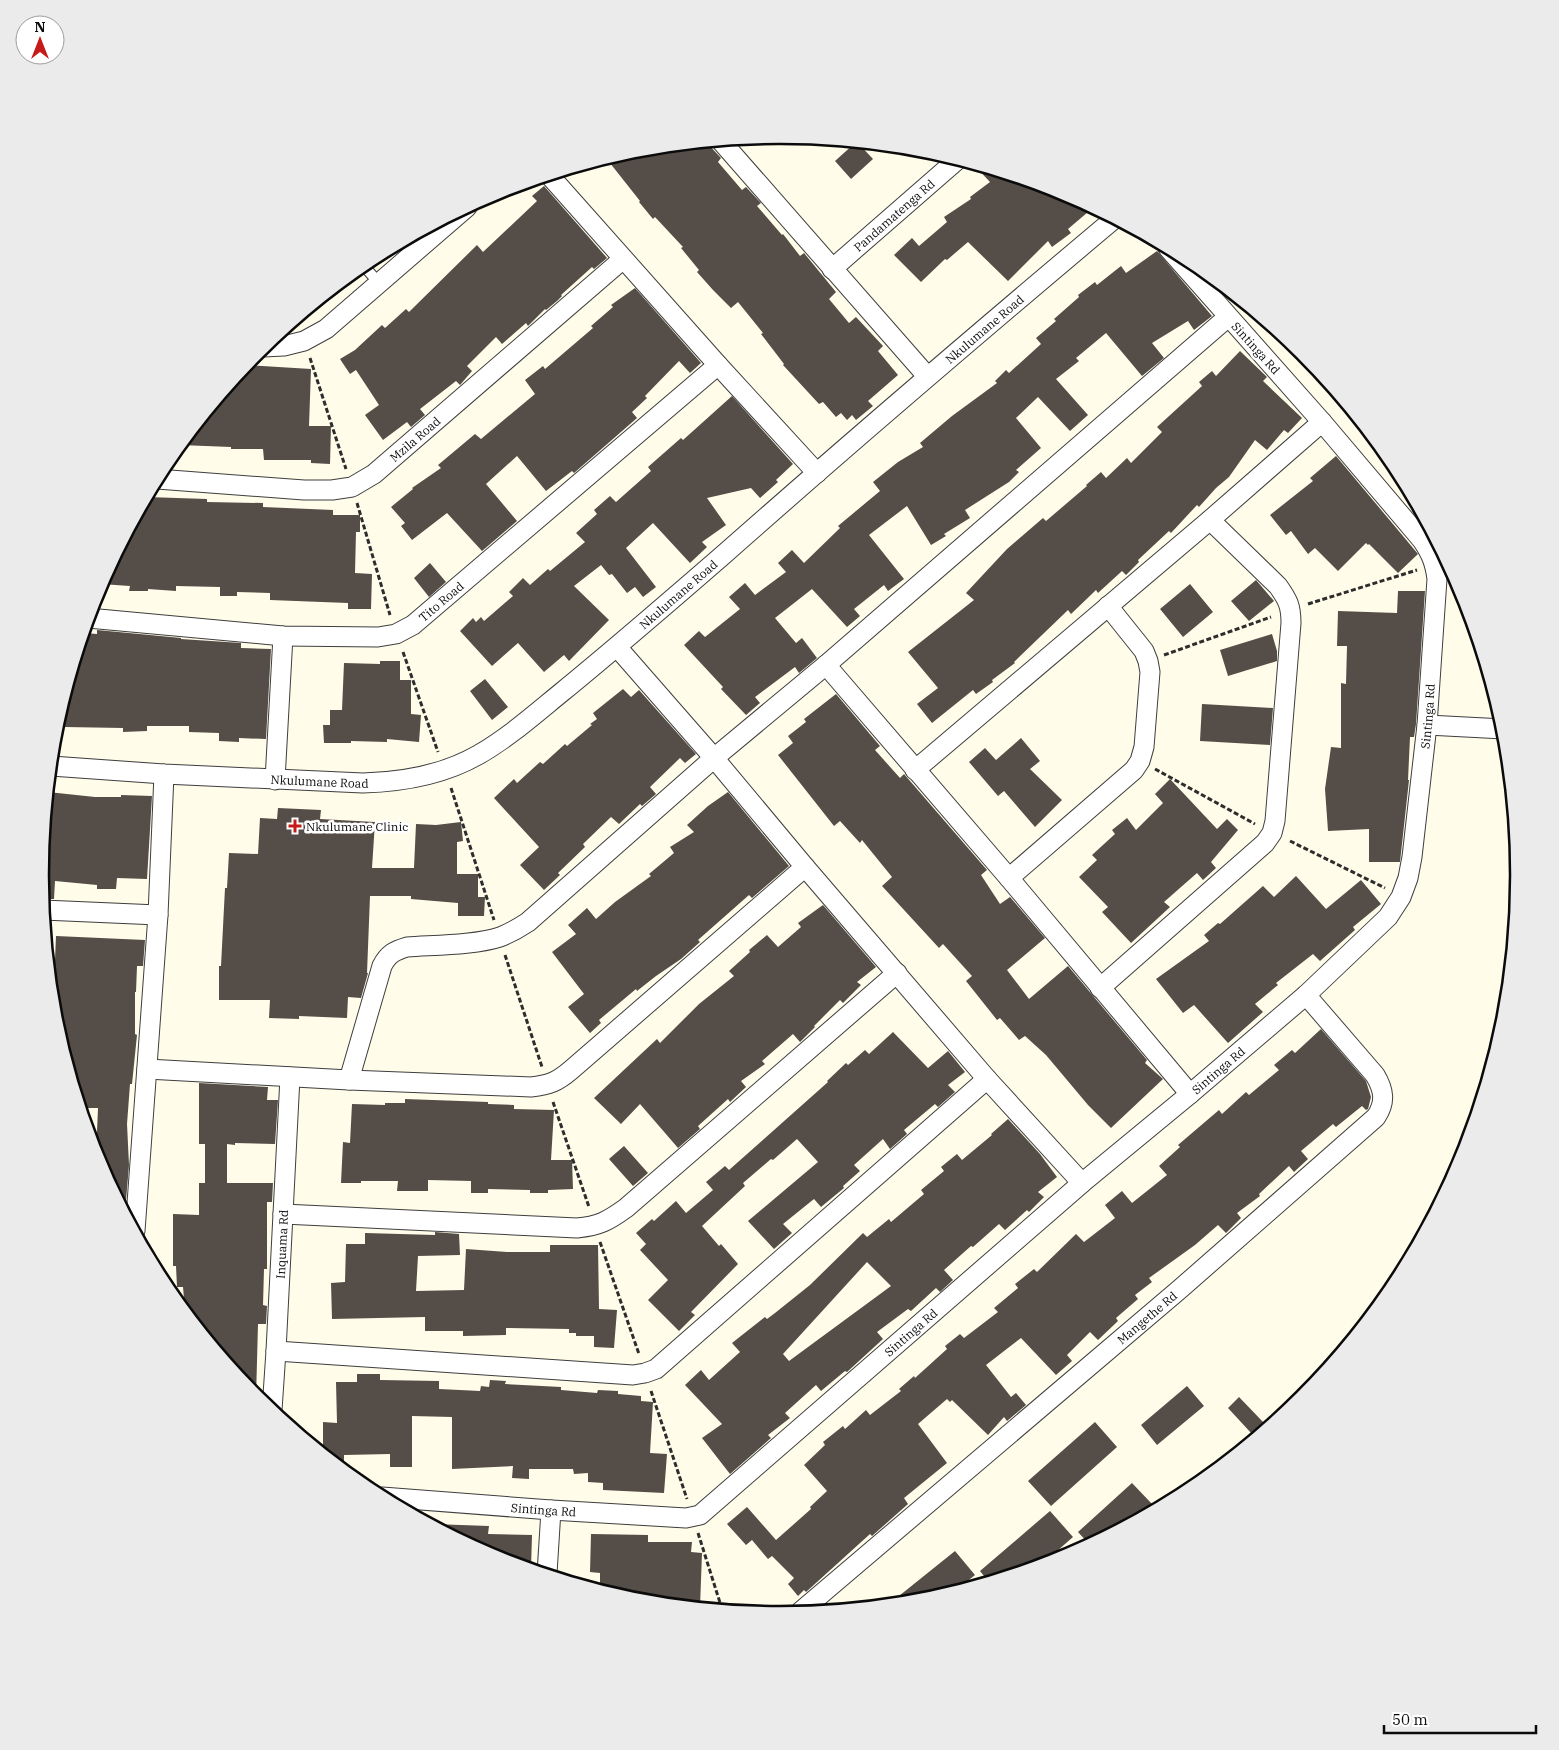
<svg xmlns="http://www.w3.org/2000/svg" width="1559" height="1750" viewBox="0 0 1559 1750" font-family="'IBM Plex Serif',serif">
<style>
.building{fill:#554d47;fill-rule:evenodd}
.lines{fill:none;stroke-linecap:round;stroke-linejoin:round}
.service-casing{stroke:#3e3e3e;stroke-width:12}
.minor-casing{stroke:#3e3e3e;stroke-width:21}
.path{stroke:#2d2d2d;stroke-width:3;stroke-dasharray:5 2.5;stroke-linecap:butt}
.service{stroke:#fff;stroke-width:10}
.minor{stroke:#fff;stroke-width:19}
.poi-dot{fill:#c61a18;stroke:#fff;stroke-width:2}
.labels{text-anchor:middle;dominant-baseline:central;stroke-width:5;stroke-linejoin:round;paint-order:stroke}
.street-label{font-size:12px;fill:#0b0b0b;stroke:#fff}
.poi-label{font-size:12px;fill:#0b0b0b;stroke:#fff;text-anchor:start}
.rim{fill:none;stroke:#0b0b0b;stroke-width:2.5}
</style>
<rect width="100%" height="100%" fill="#fffce9"/>
<path class="building" d="M 707,143 L 721,158 L 718,162 L 742,190 L 746,187 L 761,203 L 757,206 L 782,235 L 783,234 L 800,256 L 804,253 L 836,292 L 829,299 L 849,323 L 856,317 L 883,346 L 878,351 L 898,375 L 868,401 L 873,406 L 856,420 L 852,415 L 847,420 L 841,413 L 836,417 L 823,402 L 819,404 L 783,365 L 784,364 L 761,334 L 763,333 L 738,302 L 731,308 L 713,290 L 697,272 L 699,270 L 681,248 L 683,247 L 655,217 L 653,219 L 639,202 L 640,201 L 606,158 L 636,150 Z
M 855,143 L 858,143 L 873,159 L 851,179 L 835,161 Z
M 974,165 L 1063,192 L 1078,200 L 1088,212 L 1068,229 L 1071,233 L 1052,247 L 1048,241 L 1008,281 L 968,242 L 947,260 L 945,259 L 921,282 L 894,255 L 912,238 L 919,246 L 947,222 L 944,217 L 971,199 L 970,197 L 990,182 Z
M 544,186 L 607,258 L 594,269 L 592,267 L 561,295 L 562,296 L 557,301 L 546,310 L 545,309 L 528,326 L 526,323 L 502,344 L 496,337 L 467,366 L 472,371 L 460,385 L 456,381 L 420,409 L 425,415 L 411,427 L 407,422 L 383,440 L 365,415 L 379,405 L 356,370 L 350,374 L 340,359 L 355,350 L 382,325 L 385,328 L 406,309 L 409,312 L 477,245 L 483,252 L 537,201 L 532,196 Z
M 1157,251 L 1212,316 L 1194,330 L 1188,321 L 1152,343 L 1164,358 L 1142,376 L 1106,333 L 1076,358 L 1079,361 L 1056,379 L 1088,415 L 1070,431 L 1038,397 L 1016,418 L 1041,448 L 1016,470 L 1019,472 L 1009,482 L 965,510 L 970,518 L 944,534 L 946,536 L 931,545 L 907,506 L 869,535 L 904,579 L 888,591 L 884,585 L 854,609 L 860,616 L 847,627 L 812,589 L 775,618 L 796,643 L 802,638 L 817,658 L 799,673 L 795,667 L 755,697 L 760,703 L 746,715 L 721,689 L 723,687 L 684,645 L 699,631 L 705,637 L 740,609 L 729,597 L 745,583 L 755,595 L 786,572 L 778,563 L 792,550 L 804,563 L 840,528 L 838,526 L 880,491 L 873,482 L 898,462 L 923,447 L 920,443 L 952,416 L 997,383 L 995,381 L 1006,370 L 1009,373 L 1041,344 L 1036,338 L 1056,321 L 1054,319 L 1079,297 L 1078,295 L 1095,282 L 1097,285 L 1121,266 L 1126,273 Z
M 635,288 L 701,363 L 690,373 L 679,361 L 645,396 L 647,398 L 632,412 L 637,418 L 574,473 L 572,471 L 546,491 L 517,456 L 486,484 L 517,521 L 482,551 L 447,513 L 412,540 L 401,526 L 405,523 L 391,507 L 413,489 L 412,488 L 441,468 L 438,465 L 475,434 L 481,439 L 535,394 L 525,380 L 543,366 L 545,369 L 593,328 L 591,326 L 613,307 L 611,305 Z
M 1240,351 L 1267,377 L 1263,381 L 1302,418 L 1288,433 L 1284,430 L 1267,450 L 1255,440 L 1229,477 L 1216,488 L 1199,507 L 1197,505 L 1171,533 L 1169,531 L 1138,560 L 1139,562 L 1126,575 L 1122,571 L 1098,593 L 1096,590 L 1071,614 L 1068,610 L 1014,662 L 1015,663 L 992,680 L 993,682 L 976,694 L 973,690 L 932,723 L 917,704 L 938,688 L 908,652 L 974,600 L 966,593 L 1007,549 L 1043,518 L 1046,521 L 1087,486 L 1086,485 L 1101,472 L 1106,478 L 1127,458 L 1131,463 L 1162,432 L 1157,427 L 1202,386 L 1199,382 L 1212,371 L 1216,376 Z
M 246,365 L 311,369 L 309,426 L 331,426 L 330,464 L 311,463 L 311,460 L 264,460 L 263,449 L 231,449 L 231,447 L 180,445 Z
M 732,396 L 793,464 L 776,480 L 778,482 L 760,498 L 751,488 L 707,498 L 726,525 L 702,542 L 707,547 L 690,563 L 653,523 L 626,548 L 656,587 L 643,597 L 635,587 L 627,593 L 612,574 L 609,575 L 601,565 L 574,586 L 609,620 L 569,661 L 564,655 L 544,672 L 518,643 L 492,666 L 460,631 L 473,618 L 476,622 L 481,617 L 484,621 L 513,596 L 509,592 L 523,578 L 530,585 L 548,569 L 550,571 L 585,542 L 576,533 L 597,514 L 594,510 L 610,496 L 616,502 L 651,471 L 648,467 L 681,438 L 683,440 Z
M 1336,456 L 1418,554 L 1398,573 L 1369,544 L 1368,545 L 1366,543 L 1338,571 L 1315,548 L 1308,554 L 1291,531 L 1286,535 L 1270,515 L 1313,481 L 1310,478 Z
M 147,497 L 207,499 L 207,502 L 263,503 L 263,507 L 333,510 L 333,515 L 360,515 L 360,532 L 356,532 L 355,573 L 372,574 L 371,609 L 348,609 L 348,603 L 270,600 L 270,593 L 237,592 L 237,596 L 220,596 L 220,587 L 176,586 L 176,591 L 148,589 L 148,591 L 129,591 L 130,586 L 101,584 Z
M 430,563 L 446,582 L 429,597 L 414,578 Z
M 1256,580 L 1274,601 L 1249,621 L 1231,601 Z
M 1190,584 L 1213,612 L 1183,637 L 1160,609 Z
M 1398,591 L 1425,591 L 1416,724 L 1414,737 L 1410,737 L 1408,780 L 1409,780 L 1400,862 L 1369,862 L 1369,829 L 1328,831 L 1325,789 L 1331,747 L 1341,748 L 1341,683 L 1346,684 L 1347,646 L 1337,646 L 1338,611 L 1397,613 Z
M 97,630 L 181,638 L 181,639 L 241,643 L 241,648 L 271,649 L 266,739 L 239,738 L 239,742 L 219,741 L 219,733 L 189,732 L 189,726 L 147,726 L 147,731 L 123,732 L 123,728 L 65,727 L 65,725 L 56,725 L 84,633 L 97,634 Z
M 1272,634 L 1277,651 L 1277,661 L 1228,676 L 1220,650 Z
M 380,661 L 400,661 L 400,680 L 411,680 L 411,714 L 421,715 L 419,742 L 387,739 L 387,742 L 351,741 L 351,743 L 324,743 L 323,725 L 330,725 L 330,710 L 342,710 L 344,663 L 380,664 Z
M 485,679 L 508,707 L 492,720 L 470,691 Z
M 623,689 L 631,697 L 639,690 L 696,754 L 685,763 L 680,758 L 650,787 L 656,794 L 642,806 L 640,804 L 619,824 L 611,817 L 583,844 L 585,847 L 558,873 L 560,875 L 544,890 L 520,865 L 539,847 L 494,798 L 514,779 L 517,783 L 540,762 L 543,764 L 565,744 L 567,746 L 592,725 L 590,724 L 597,719 L 593,713 Z
M 836,694 L 880,746 L 875,750 L 900,778 L 904,774 L 987,870 L 981,875 L 1000,904 L 1010,897 L 1045,938 L 1007,970 L 1029,999 L 1068,966 L 1147,1060 L 1145,1063 L 1163,1079 L 1111,1128 L 1088,1105 L 1046,1055 L 1025,1036 L 1019,1040 L 1000,1018 L 997,1020 L 966,981 L 972,976 L 943,944 L 939,948 L 882,886 L 892,877 L 862,840 L 860,843 L 840,821 L 834,826 L 778,755 L 793,743 L 788,736 L 806,722 L 804,719 Z
M 1202,704 L 1273,708 L 1270,745 L 1200,741 Z
M 1021,738 L 1040,761 L 1030,769 L 1062,800 L 1035,827 L 1004,791 L 998,796 L 969,762 L 985,748 L 996,760 Z
M 1170,779 L 1217,829 L 1227,819 L 1238,830 L 1211,862 L 1216,868 L 1203,880 L 1197,873 L 1164,902 L 1170,907 L 1131,943 L 1102,912 L 1108,907 L 1079,877 L 1097,860 L 1092,855 L 1115,834 L 1112,830 L 1127,818 L 1136,830 L 1163,803 L 1155,794 Z
M 48,792 L 95,797 L 121,797 L 121,795 L 152,796 L 147,879 L 117,878 L 116,889 L 97,889 L 97,885 L 55,881 L 54,899 L 42,899 L 40,875 Z
M 728,792 L 789,866 L 752,898 L 749,895 L 698,940 L 700,942 L 681,959 L 656,976 L 637,991 L 636,989 L 599,1020 L 601,1023 L 590,1033 L 568,1007 L 584,994 L 552,952 L 576,934 L 568,925 L 587,908 L 596,919 L 615,902 L 651,876 L 649,874 L 674,853 L 670,847 L 694,832 L 687,825 L 708,806 Z
M 278,808 L 321,810 L 320,819 L 375,822 L 372,868 L 414,868 L 416,824 L 436,825 L 461,822 L 463,841 L 457,842 L 457,874 L 478,874 L 478,897 L 485,897 L 484,916 L 458,916 L 458,903 L 411,899 L 411,896 L 370,896 L 367,973 L 368,973 L 361,998 L 348,997 L 347,1018 L 299,1016 L 299,1019 L 269,1018 L 270,1000 L 219,1000 L 219,966 L 221,966 L 225,888 L 227,888 L 229,853 L 258,854 L 260,818 L 277,819 Z
M 1296,876 L 1326,909 L 1361,880 L 1381,904 L 1353,927 L 1355,930 L 1320,961 L 1313,954 L 1276,983 L 1278,985 L 1255,1004 L 1263,1012 L 1228,1043 L 1194,1005 L 1183,1013 L 1156,979 L 1209,941 L 1204,935 L 1218,923 L 1220,924 L 1263,886 L 1274,897 Z
M 823,905 L 876,967 L 857,982 L 861,985 L 843,1003 L 840,1000 L 814,1026 L 815,1027 L 800,1042 L 793,1034 L 762,1061 L 765,1064 L 741,1081 L 746,1087 L 730,1102 L 728,1099 L 698,1126 L 700,1129 L 678,1148 L 640,1104 L 621,1124 L 594,1098 L 657,1039 L 660,1043 L 699,1004 L 734,976 L 729,971 L 750,952 L 749,950 L 767,935 L 778,947 L 801,927 L 798,923 Z
M 56,936 L 145,940 L 143,966 L 137,966 L 136,992 L 135,992 L 135,1034 L 137,1035 L 132,1084 L 130,1084 L 127,1124 L 129,1165 L 125,1212 L 96,1156 L 98,1108 L 81,1108 L 54,1019 L 53,1007 Z
M 1321,1029 L 1366,1081 L 1371,1097 L 1368,1109 L 1366,1110 L 1362,1106 L 1336,1127 L 1333,1124 L 1301,1151 L 1308,1159 L 1294,1172 L 1289,1166 L 1259,1194 L 1260,1196 L 1237,1213 L 1241,1218 L 1226,1233 L 1218,1225 L 1195,1245 L 1149,1278 L 1152,1282 L 1135,1295 L 1138,1299 L 1116,1318 L 1118,1321 L 1098,1340 L 1090,1332 L 1067,1355 L 1072,1361 L 1056,1375 L 1021,1338 L 986,1365 L 1011,1397 L 1016,1393 L 1026,1405 L 1007,1421 L 1004,1417 L 988,1435 L 952,1400 L 950,1402 L 947,1399 L 918,1424 L 947,1463 L 904,1498 L 908,1504 L 872,1536 L 870,1534 L 806,1592 L 804,1590 L 798,1596 L 788,1584 L 794,1578 L 772,1556 L 768,1559 L 752,1540 L 746,1545 L 727,1524 L 747,1507 L 776,1540 L 811,1509 L 810,1507 L 827,1491 L 804,1465 L 825,1445 L 823,1442 L 843,1426 L 845,1429 L 866,1410 L 870,1415 L 901,1391 L 899,1389 L 914,1376 L 915,1378 L 947,1349 L 945,1346 L 960,1334 L 964,1338 L 998,1312 L 994,1308 L 1018,1288 L 1015,1284 L 1034,1269 L 1037,1272 L 1076,1234 L 1084,1242 L 1115,1218 L 1105,1205 L 1122,1191 L 1132,1203 L 1167,1175 L 1159,1166 L 1180,1147 L 1178,1145 L 1219,1110 L 1222,1114 L 1246,1092 L 1249,1095 L 1279,1070 L 1274,1065 L 1292,1050 L 1295,1053 Z
M 893,1032 L 928,1068 L 948,1051 L 965,1072 L 948,1085 L 955,1092 L 938,1107 L 935,1104 L 904,1130 L 907,1134 L 890,1149 L 883,1139 L 854,1165 L 860,1171 L 843,1186 L 844,1188 L 821,1207 L 814,1199 L 783,1224 L 792,1233 L 774,1249 L 748,1221 L 818,1162 L 797,1139 L 773,1160 L 771,1159 L 743,1183 L 745,1186 L 702,1226 L 719,1246 L 721,1244 L 738,1264 L 691,1312 L 695,1315 L 679,1331 L 648,1300 L 668,1280 L 640,1250 L 646,1244 L 636,1233 L 652,1219 L 654,1221 L 676,1201 L 686,1213 L 713,1190 L 706,1182 L 725,1166 L 729,1170 L 828,1082 L 827,1081 L 846,1063 L 848,1065 L 865,1050 L 869,1054 Z
M 199,1083 L 268,1087 L 267,1100 L 278,1100 L 275,1144 L 235,1143 L 235,1145 L 227,1144 L 227,1183 L 273,1183 L 272,1202 L 267,1202 L 267,1269 L 264,1269 L 263,1305 L 267,1306 L 266,1324 L 258,1324 L 256,1398 L 185,1310 L 183,1287 L 177,1287 L 176,1266 L 173,1266 L 173,1214 L 199,1215 L 199,1183 L 205,1183 L 205,1144 L 199,1144 Z
M 405,1099 L 488,1102 L 488,1104 L 514,1105 L 514,1109 L 554,1110 L 551,1160 L 572,1160 L 573,1189 L 548,1190 L 548,1193 L 530,1193 L 530,1190 L 488,1189 L 488,1193 L 471,1193 L 471,1181 L 428,1180 L 428,1191 L 397,1191 L 398,1181 L 361,1181 L 361,1183 L 341,1183 L 343,1142 L 350,1143 L 352,1104 L 385,1105 L 385,1103 L 405,1103 Z
M 1008,1119 L 1040,1154 L 1057,1177 L 1038,1192 L 1044,1197 L 1029,1212 L 1027,1210 L 1005,1230 L 999,1224 L 973,1247 L 971,1246 L 944,1270 L 953,1280 L 940,1292 L 936,1288 L 911,1311 L 908,1309 L 877,1332 L 883,1339 L 847,1372 L 845,1371 L 821,1391 L 816,1385 L 785,1413 L 790,1418 L 768,1435 L 771,1438 L 730,1474 L 702,1438 L 722,1424 L 685,1385 L 701,1370 L 709,1380 L 740,1352 L 732,1343 L 765,1317 L 767,1319 L 775,1313 L 810,1285 L 863,1233 L 867,1237 L 889,1219 L 891,1222 L 924,1194 L 921,1190 L 944,1171 L 941,1167 L 957,1154 L 962,1160 L 992,1135 L 991,1134 ZM 867,1262 L 891,1286 L 789,1361 L 783,1354 Z
M 624,1146 L 648,1173 L 633,1186 L 609,1159 Z
M 435,1232 L 459,1234 L 460,1255 L 418,1256 L 416,1291 L 464,1290 L 466,1249 L 507,1252 L 550,1252 L 550,1245 L 598,1245 L 599,1309 L 617,1310 L 614,1348 L 594,1347 L 594,1336 L 576,1336 L 576,1333 L 569,1333 L 569,1329 L 506,1328 L 506,1335 L 463,1336 L 463,1331 L 425,1331 L 425,1317 L 332,1319 L 331,1283 L 345,1282 L 346,1244 L 365,1244 L 365,1233 L 435,1235 Z
M 357,1374 L 380,1374 L 380,1380 L 439,1381 L 439,1389 L 480,1391 L 481,1386 L 489,1387 L 490,1380 L 506,1381 L 505,1384 L 561,1387 L 561,1390 L 597,1393 L 598,1390 L 618,1391 L 618,1394 L 641,1396 L 641,1401 L 653,1402 L 650,1453 L 667,1454 L 664,1493 L 603,1490 L 603,1483 L 588,1482 L 588,1473 L 574,1474 L 573,1469 L 529,1469 L 529,1479 L 512,1478 L 513,1466 L 452,1469 L 452,1417 L 412,1416 L 412,1467 L 390,1467 L 390,1454 L 344,1455 L 344,1469 L 323,1452 L 323,1422 L 337,1423 L 336,1382 L 357,1382 Z
M 1187,1386 L 1204,1406 L 1157,1445 L 1141,1425 Z
M 1239,1397 L 1264,1423 L 1252,1434 L 1228,1408 Z
M 1095,1422 L 1117,1447 L 1051,1506 L 1028,1481 Z
M 1132,1483 L 1152,1504 L 1135,1519 L 1089,1544 L 1078,1532 Z
M 1050,1511 L 1073,1537 L 1041,1565 L 988,1581 L 980,1571 Z
M 432,1524 L 489,1526 L 488,1534 L 532,1535 L 531,1569 L 496,1558 Z
M 591,1534 L 648,1535 L 648,1542 L 692,1542 L 691,1552 L 702,1553 L 700,1607 L 635,1600 L 600,1590 L 600,1573 L 590,1572 Z
M 955,1551 L 975,1575 L 955,1591 L 923,1600 L 889,1604 Z"/>
<g class="lines">
<g class="service-casing">
<path id="service" d="M 363,265 L 379,283"/>
</g>
<g class="minor-casing">
<g id="minor">
<path d="M 721,141 L 927,376"/>
<path d="M 550,176 L 718,365 L 817,473"/>
<path id="s1" d="M 832,269 L 957,160"/>
<path d="M 263,347 L 284,346 L 304,341 L 326,329 L 467,207"/>
<path id="s2" d="M 157,479 L 304,490 L 332,490 L 352,487 L 374,474 L 623,259"/>
<path id="s3" d="M 88,618 L 283,636 L 378,637 L 396,634 L 413,625 L 718,365"/>
<path d="M 617,647 L 714,758 L 805,867 L 987,1079 L 1082,1183"/>
<path d="M 826,665 L 1009,878 L 1190,1094"/>
<path d="M 1427,725 L 1504,729"/>
<path id="s4" d="M 51,766 L 164,774 L 363,783 C 402,782 443,775 478,755 C 508,738 535,714 562,692 C 616,648 669,602 722,556 C 851,442 982,330 1114,219"/>
<path d="M 915,770 L 1210,520 L 1322,422"/>
<path d="M 275,780 L 283,636"/>
<path d="M 1009,878 L 1134,770 L 1140,761 L 1144,747 L 1150,672 L 1148,661 L 1144,651 L 1108,606"/>
<path d="M 43,910 L 158,915"/>
<path d="M 1100,988 L 1265,843 L 1272,833 L 1275,821 L 1291,623 C 1291,606 1288,600 1278,586 L 1210,520"/>
<path d="M 147,1069 L 349,1080 L 531,1087 C 549,1085 557,1082 571,1070 L 805,867"/>
<path d="M 349,1080 L 382,966 C 388,954 394,951 407,947 C 434,945 476,945 500,937 C 510,933 519,928 528,922 L 714,758 L 826,665 L 1228,317"/>
<path d="M 283,1214 L 577,1228 C 599,1226 608,1221 626,1208 L 897,973"/>
<path d="M 135,1231 L 158,915 L 164,774"/>
<path d="M 276,1351 L 633,1375 L 645,1373 L 656,1369 L 987,1079"/>
<path id="s5" d="M 272,1410 L 276,1351 L 290,1077"/>
<path id="s6" d="M 382,1497 L 551,1510 L 686,1518 L 700,1515 L 1082,1183 L 1190,1094 L 1306,995 L 1388,917 L 1401,897 L 1408,878 L 1412,857 L 1427,725 L 1437,579 C 1435,563 1431,553 1422,540 L 1322,422 L 1168,248"/>
<path d="M 547,1574 L 551,1510"/>
<path id="s7" d="M 800,1612 L 1180,1289 L 1376,1117 C 1386,1102 1384,1090 1375,1075 L 1306,995"/>
</g>
</g>
<path class="path" d="M 310,358 L 346,469
M 357,503 L 390,615
M 1308,604 L 1417,570
M 403,652 L 438,752
M 1164,655 L 1271,617
M 1155,769 L 1255,824
M 451,788 L 494,920
M 1290,841 L 1385,888
M 505,955 L 542,1067
M 553,1102 L 589,1207
M 600,1242 L 639,1354
M 651,1391 L 687,1499
M 698,1533 L 722,1609"/>
<use href="#service" class="service"/>
<use href="#minor" class="minor"/>
</g>
<path class="poi-dot" d="M292.5 818.5h5v5h5v5h-5v5h-5v-5h-5v-5h5z"/>
<g class="labels">
<g class="street-label">
<text stroke="none"><textPath href="#s1" startOffset="82">Pandamatenga Rd</textPath></text>
<text stroke="none"><textPath href="#s4" startOffset="1094">Nkulumane Road</textPath></text>
<text transform="translate(1256 348) rotate(48)">Sintinga Rd</text>
<text stroke="none"><textPath href="#s2" startOffset="275">Mzila Road</textPath></text>
<text stroke="none"><textPath href="#s4" startOffset="689">Nkulumane Road</textPath></text>
<text stroke="none"><textPath href="#s3" startOffset="365">Tito Road</textPath></text>
<text stroke="none"><textPath href="#s6" startOffset="1438">Sintinga Rd</textPath></text>
<text stroke="none"><textPath href="#s4" startOffset="269">Nkulumane Road</textPath></text>
<text stroke="none"><textPath href="#s6" startOffset="1002">Sintinga Rd</textPath></text>
<text stroke="none"><textPath href="#s5" startOffset="166">Inquama Rd</textPath></text>
<text stroke="none"><textPath href="#s7" startOffset="455">Mangethe Rd</textPath></text>
<text stroke="none"><textPath href="#s6" startOffset="598">Sintinga Rd</textPath></text>
<text stroke="none"><textPath href="#s6" startOffset="162">Sintinga Rd</textPath></text>
</g>
<g class="poi-label">
<text x="306" y="826">Nkulumane Clinic</text>
</g>
</g>
<path d="M0 0H1559V1750H0ZM779 144H780A730 730 0 0 1 1510 874V876A730 730 0 0 1 780 1606H779A730 730 0 0 1 49 876V874A730 730 0 0 1 779 144Z" fill="#ebebeb" fill-rule="evenodd"/>
<path class="rim" d="M779 144H780A730 730 0 0 1 1510 874V876A730 730 0 0 1 780 1606H779A730 730 0 0 1 49 876V874A730 730 0 0 1 779 144Z"/>
<g transform="translate(40 40)"><circle r="24" fill="#ffffff" stroke="#9d9d9d"/>
<path d="M0-4L9 19L0 12L-9 19Z" fill="#c61a18"/>
<text y="-8" font-size="14" font-weight="bold" text-anchor="middle" fill="#0b0b0b">N</text>
</g>
<path d="M1384 1725v8h152v-8" fill="none" stroke="#0b0b0b" stroke-width="2.5"/>
<text x="1392" y="1725" font-size="15" fill="#0b0b0b" stroke="#ffffff" stroke-width="4" paint-order="stroke">50 m</text>
</svg>
